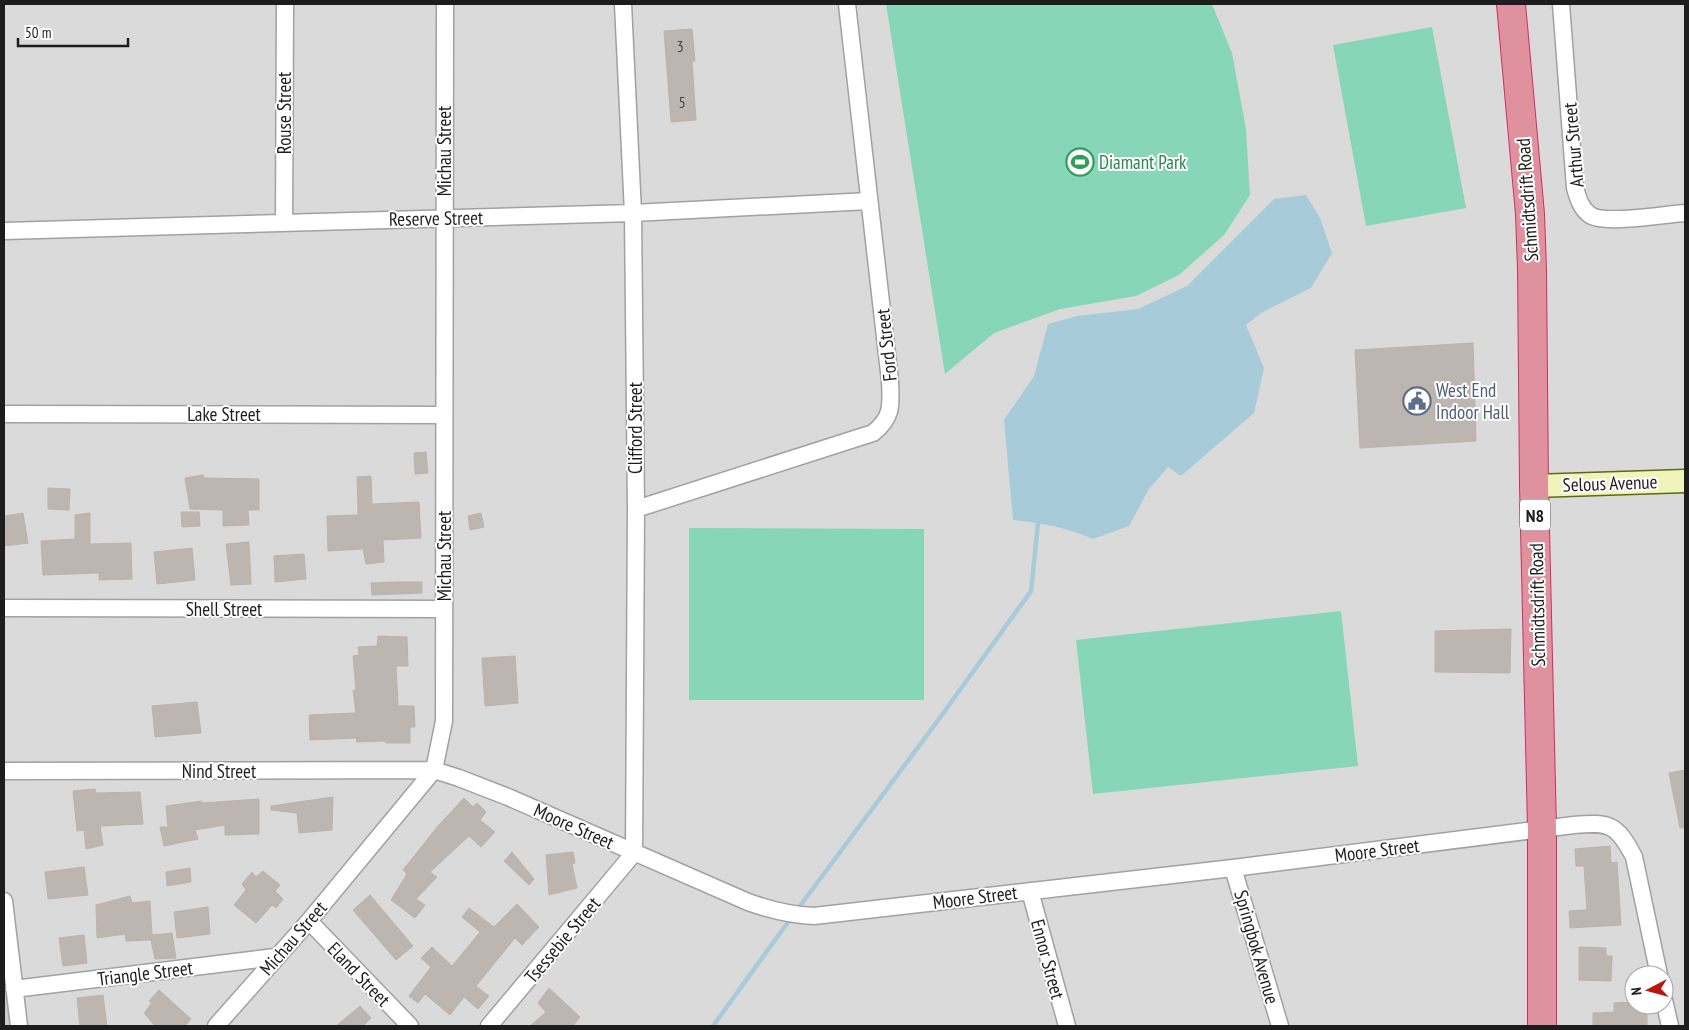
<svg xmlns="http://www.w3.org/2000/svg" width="1689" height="1030" viewBox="0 0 1689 1030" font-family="'PT Sans Narrow',sans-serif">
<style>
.residential{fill:#dbdada;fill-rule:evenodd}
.religious{fill:#cbcbcb}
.pitch{fill:#87d6ba}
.water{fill:#a7cbd8}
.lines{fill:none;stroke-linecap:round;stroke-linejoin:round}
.stream{stroke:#a7cbd8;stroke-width:4.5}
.building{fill:#bdb6b0;stroke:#beb2a7}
.street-casing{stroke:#a1a1a1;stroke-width:19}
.secondary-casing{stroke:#5d6a0d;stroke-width:25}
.highway-casing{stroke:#ca3261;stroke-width:30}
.street{stroke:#fff;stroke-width:16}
.secondary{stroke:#eff4bb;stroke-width:22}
.highway{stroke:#df919d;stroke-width:28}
.labels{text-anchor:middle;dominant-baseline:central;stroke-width:4;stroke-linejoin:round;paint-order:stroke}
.number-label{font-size:16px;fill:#454342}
.shield{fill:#fff;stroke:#616161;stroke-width:1}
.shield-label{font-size:18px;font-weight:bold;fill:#1d1d1d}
.street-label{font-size:19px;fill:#1d1d1d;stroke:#fff}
.leisure-label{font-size:19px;fill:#27864d;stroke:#fff;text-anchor:start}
.service-label{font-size:19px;fill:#4e5e75;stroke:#fff;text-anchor:start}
</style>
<rect width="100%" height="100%" fill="#edeae3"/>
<path class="residential" d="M 4,4 L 1685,4 L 1685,1026 L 4,1026 ZM 1634,975 L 1664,975 L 1664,1005 L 1634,1005 Z"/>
<path class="religious" d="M 4,917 L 17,1026 L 4,1026 Z"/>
<path class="pitch" d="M 886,4 L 1212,4 L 1232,53 L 1246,129 L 1250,195 L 1224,235 L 1179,275 L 1136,296 L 1060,309 L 994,333 L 945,374 Z
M 1432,27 L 1466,208 L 1366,226 L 1333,45 Z
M 689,528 L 924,529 L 924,700 L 689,700 Z
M 1341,611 L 1358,766 L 1093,794 L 1076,640 Z"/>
<path class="water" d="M 1306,195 L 1320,218 L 1332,253 L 1311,288 L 1261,313 L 1246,325 L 1264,368 L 1254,413 L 1181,476 L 1168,467 L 1149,489 L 1129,526 L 1093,539 C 1068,528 1041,523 1013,520 L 1004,420 L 1034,376 L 1048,324 L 1077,316 L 1138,309 L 1187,286 L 1274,199 Z"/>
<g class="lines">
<path class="stream" d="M 797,910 L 939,719 L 1031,591 L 1038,523
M 713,1026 L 791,918"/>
</g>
<path class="building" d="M 692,29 L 695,61 L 692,61 L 696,120 L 671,122 L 664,31 Z
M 1473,343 L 1476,441 L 1360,448 L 1355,350 Z
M 426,452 L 428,473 L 415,474 L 414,453 Z
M 203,475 L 204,478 L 259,479 L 259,510 L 248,510 L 249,525 L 223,526 L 223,510 L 190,509 L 185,478 Z
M 371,476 L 372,504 L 419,502 L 421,538 L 383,540 L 384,562 L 366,564 L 363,549 L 328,551 L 327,516 L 358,515 L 357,477 Z
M 48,488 L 70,489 L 69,510 L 48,509 Z
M 181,512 L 199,512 L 200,526 L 182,527 Z
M 23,513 L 28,543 L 4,546 L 4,516 Z
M 90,513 L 90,544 L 131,543 L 132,579 L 99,580 L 99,573 L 43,575 L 41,541 L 75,539 L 75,515 Z
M 481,513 L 484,527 L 470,530 L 468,516 Z
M 249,542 L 251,584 L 231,585 L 226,544 Z
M 192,548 L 195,580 L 157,584 L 154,552 Z
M 304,554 L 306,579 L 275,582 L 274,556 Z
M 397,582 L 422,582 L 422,593 L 372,595 L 371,583 Z
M 1511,629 L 1510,673 L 1435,672 L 1435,631 Z
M 378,636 L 407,637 L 408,666 L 396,666 L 398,706 L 414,706 L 415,727 L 410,727 L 410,743 L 386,743 L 386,741 L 357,742 L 356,738 L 310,740 L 309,715 L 356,713 L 353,690 L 356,690 L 353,656 L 359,655 L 358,647 L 377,646 Z
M 515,656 L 518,703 L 485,706 L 482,658 Z
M 197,702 L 201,733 L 155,737 L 152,706 Z
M 1685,770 L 1685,828 L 1680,828 L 1669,773 Z
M 95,789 L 96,793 L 140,792 L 143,824 L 100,826 L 103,845 L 86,849 L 84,830 L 77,831 L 73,791 Z
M 333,797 L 332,830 L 299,833 L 297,813 L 271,810 L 271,806 Z
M 464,798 L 473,807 L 477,803 L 486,812 L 480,820 L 495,832 L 481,847 L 469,836 L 430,872 L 437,877 L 416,899 L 425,905 L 415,918 L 391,900 L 407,874 L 403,870 L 438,826 Z
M 259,799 L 259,834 L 225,835 L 225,825 L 195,830 L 198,839 L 164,846 L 160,827 L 168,827 L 166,806 L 202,801 L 202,803 Z
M 1610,846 L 1611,863 L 1617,862 L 1621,925 L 1570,928 L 1569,911 L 1587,910 L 1584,866 L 1576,866 L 1575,849 Z
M 512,852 L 534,879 L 529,885 L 504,861 Z
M 573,852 L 575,863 L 572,864 L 577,888 L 549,895 L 546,855 Z
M 84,867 L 88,895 L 48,899 L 45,872 Z
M 190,868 L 191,882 L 167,886 L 166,872 Z
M 263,871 L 280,885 L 275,891 L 283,899 L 276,908 L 272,905 L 256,923 L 234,905 L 246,890 L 242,884 L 252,872 L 256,877 Z
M 370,895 L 413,946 L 396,960 L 353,910 Z
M 130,896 L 132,903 L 150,901 L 152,935 L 172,933 L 176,958 L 155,959 L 151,940 L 126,941 L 125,934 L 97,938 L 96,905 Z
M 517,904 L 539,927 L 522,945 L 515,938 L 476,986 L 489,996 L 478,1009 L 464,997 L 450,1015 L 425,994 L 418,1003 L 409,996 L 431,967 L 421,958 L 432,947 L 452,966 L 480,932 L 462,917 L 469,908 L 494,927 Z
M 208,907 L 210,934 L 177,938 L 174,912 Z
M 84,935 L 87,963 L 63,966 L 59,938 Z
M 1579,947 L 1606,948 L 1606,956 L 1612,956 L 1611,981 L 1579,980 Z
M 549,988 L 580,1017 L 573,1026 L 530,1026 L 546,1012 L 538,1003 Z
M 159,990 L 191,1019 L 185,1026 L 155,1026 L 144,1013 L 152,1003 L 149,1001 Z
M 103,995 L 107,1026 L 80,1026 L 77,998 Z
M 1634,1002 L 1634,1005 L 1647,1005 L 1647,1026 L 1593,1026 L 1593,1013 L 1614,1012 L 1614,1003 Z
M 360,1006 L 371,1018 L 363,1026 L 336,1026 Z"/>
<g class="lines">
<g class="street-casing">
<path id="street" d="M 1561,4 L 1575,188 C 1578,198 1581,209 1590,215 C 1604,225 1666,214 1685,213
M 284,222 L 285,4
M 4,231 L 633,213 L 869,201
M 4,414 L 444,415
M 636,509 L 873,433 C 893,417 891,405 890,381 L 847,4
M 4,608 L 444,609
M 4,771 L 434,770 L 459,778 L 508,797 L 748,902 C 770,910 791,915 814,916 L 1233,868 L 1574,825 C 1610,822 1617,824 1634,857 L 1659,975
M 1233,868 L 1280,1026
M 1030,891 L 1067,1026
M 4,901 L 19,1026
M 309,921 L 410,1026
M 14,989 L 275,957
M 1664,1000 L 1670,1026
M 216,1026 L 309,921 L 434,770 L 444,721 L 445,4
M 489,1026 L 634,853 L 636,509 L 633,213 L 623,4"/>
</g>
<g class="secondary-casing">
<path id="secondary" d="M 1534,486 L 1685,481"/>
</g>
<g class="highway-casing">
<path id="highway" d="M 1511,4 L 1530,214 L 1532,269 L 1534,486 L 1542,829 L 1542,1026"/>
</g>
<use href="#street" class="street"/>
<use href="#secondary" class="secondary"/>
<use href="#highway" class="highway"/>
</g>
<defs>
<g id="stadium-ring" transform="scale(1.4375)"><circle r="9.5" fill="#fff" stroke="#2e9e5b" stroke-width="1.5"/><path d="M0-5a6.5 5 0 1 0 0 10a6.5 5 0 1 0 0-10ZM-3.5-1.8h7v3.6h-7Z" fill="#2e9e5b"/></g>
<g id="civic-ring" transform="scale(1.4375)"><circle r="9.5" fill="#fff" stroke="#5c6f8a" stroke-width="1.5"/><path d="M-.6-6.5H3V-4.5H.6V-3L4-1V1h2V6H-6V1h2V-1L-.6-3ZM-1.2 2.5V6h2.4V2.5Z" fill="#5c6f8a"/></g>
</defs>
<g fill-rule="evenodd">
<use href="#stadium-ring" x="1080" y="162"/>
<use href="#civic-ring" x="1417" y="401"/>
</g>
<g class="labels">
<g class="number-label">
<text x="680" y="46">3</text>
<text x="682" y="102">5</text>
</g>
<rect class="shield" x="1520" y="499.5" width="30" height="31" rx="4"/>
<g class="shield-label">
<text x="1535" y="515">N8</text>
</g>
<g class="street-label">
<text transform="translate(284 113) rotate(-90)">Rouse Street</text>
<text transform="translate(1573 145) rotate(-95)">Arthur Street</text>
<text transform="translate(444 151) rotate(-90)">Michau Street</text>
<text transform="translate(1527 200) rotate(-94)">Schmidtsdrift Road</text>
<text transform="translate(436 218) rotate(-1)">Reserve Street</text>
<text transform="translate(886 345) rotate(-96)">Ford Street</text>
<text x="224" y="414">Lake Street</text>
<text transform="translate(635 428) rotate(-90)">Clifford Street</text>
<text transform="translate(1610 483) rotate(-2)">Selous Avenue</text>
<text transform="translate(444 556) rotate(-90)">Michau Street</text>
<text transform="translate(1537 605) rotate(-91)">Schmidtsdrift Road</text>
<text x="224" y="609">Shell Street</text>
<text x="219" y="771">Nind Street</text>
<text transform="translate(574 826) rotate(24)">Moore Street</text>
<text transform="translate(1377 850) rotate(-7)">Moore Street</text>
<text transform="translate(975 897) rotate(-7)">Moore Street</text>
<text transform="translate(293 938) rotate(-49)">Michau Street</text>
<text transform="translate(562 940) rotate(-50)">Tsessebie Street</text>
<text transform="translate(1257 947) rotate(74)">Springbok Avenue</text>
<text transform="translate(1048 959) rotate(75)">Ennor Street</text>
<text transform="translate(145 973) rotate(-7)">Triangle Street</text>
<text transform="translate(359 974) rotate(46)">Eland Street</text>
</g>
<g class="leisure-label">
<text x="1099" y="162">Diamant Park</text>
</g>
<g class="service-label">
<text x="1436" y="390">West End<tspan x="1436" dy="22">Indoor Hall</tspan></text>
</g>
</g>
<rect width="1689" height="1030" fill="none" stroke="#1d1d1d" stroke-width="10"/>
<g transform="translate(1649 990) rotate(264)"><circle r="24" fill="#ffffff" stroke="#a5a5a5"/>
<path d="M0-4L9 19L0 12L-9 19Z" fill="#ba1510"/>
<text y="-8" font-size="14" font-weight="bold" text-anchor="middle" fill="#1d1d1d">N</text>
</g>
<path d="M18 38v8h110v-8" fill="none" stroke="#1d1d1d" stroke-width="2.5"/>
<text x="25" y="38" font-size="15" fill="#1d1d1d" stroke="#ffffff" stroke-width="4" paint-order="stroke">50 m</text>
</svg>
